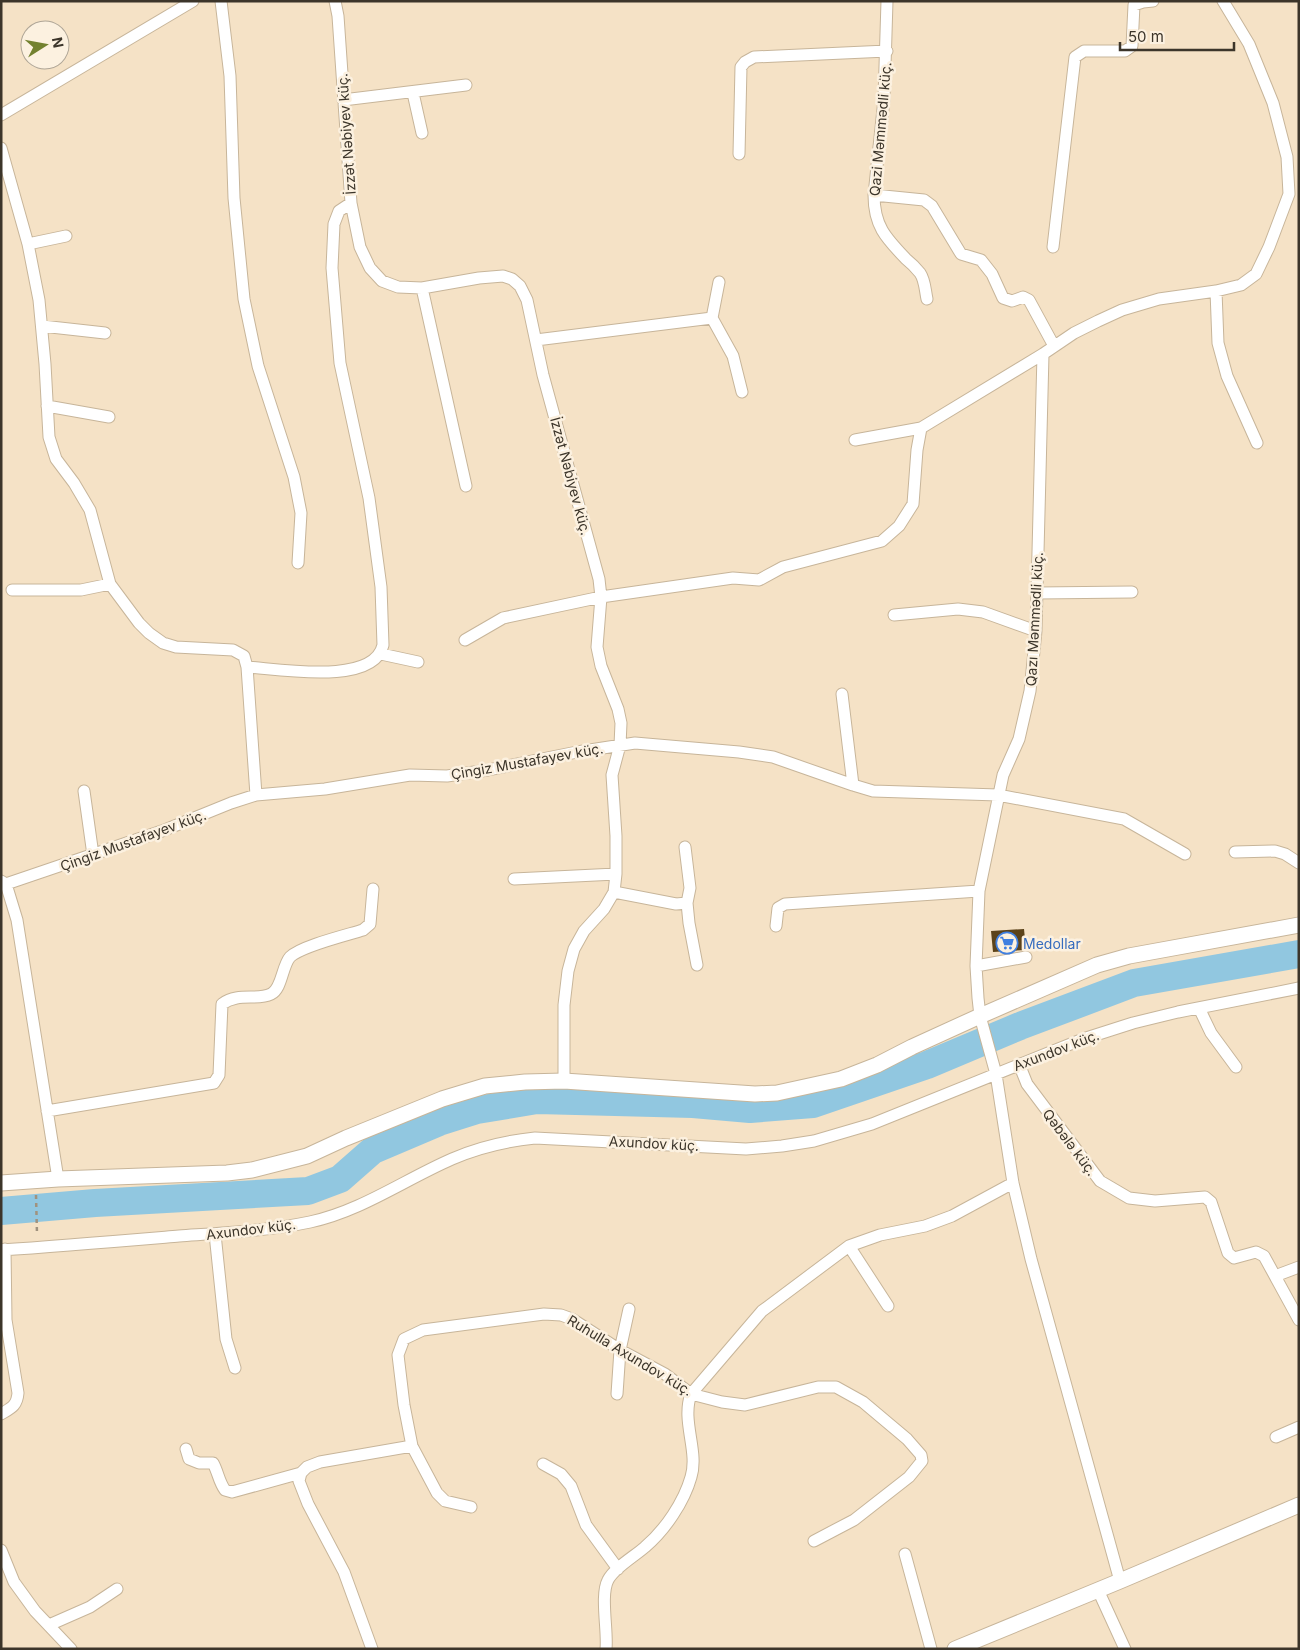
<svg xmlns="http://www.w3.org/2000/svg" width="1300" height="1650" viewBox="0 0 1300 1650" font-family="Inter,sans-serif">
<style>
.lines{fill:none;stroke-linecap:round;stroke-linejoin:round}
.river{stroke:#91c7e0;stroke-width:28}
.building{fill:#5c431a}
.minor-casing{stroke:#c7b59a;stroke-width:13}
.tertiary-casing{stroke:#c7b59a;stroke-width:17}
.path{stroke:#a0927e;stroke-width:2.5;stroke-dasharray:4 4;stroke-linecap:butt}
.minor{stroke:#fff;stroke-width:11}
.tertiary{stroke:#fff;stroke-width:15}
.labels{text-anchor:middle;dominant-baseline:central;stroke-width:5;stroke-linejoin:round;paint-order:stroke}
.street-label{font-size:14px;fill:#3c352a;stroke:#fcf1e0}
.shop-label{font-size:14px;fill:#366cbe;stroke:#fcf1e0;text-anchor:start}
</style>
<rect width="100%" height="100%" fill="#f5e2c6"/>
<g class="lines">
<path class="river" d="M 1,1211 L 95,1203 L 308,1191 L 340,1179 L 373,1150 L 439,1122 L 477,1110 L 537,1100 L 693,1104 L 750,1109 L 813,1104 L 927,1065 L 1020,1026 L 1134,983 L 1299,954"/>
</g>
<path class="building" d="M 1024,929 L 1026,950 L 993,952 L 991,931 Z"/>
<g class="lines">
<g class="minor-casing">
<path id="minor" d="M 221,1 L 230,76 L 234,198 L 244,299 L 258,366 L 294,477 L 301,513 L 298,563
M 335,1 L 338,16 L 351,203 L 360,247 L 370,268 L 382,281 L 398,287 L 422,288 L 479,278 L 503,276 L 512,279 L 520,286 L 527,300 L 543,375 L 599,579 L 601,597 L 597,647 L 601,666 L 618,709 L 621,723 L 620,745 L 612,775 L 616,836 L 616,874 L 614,892 L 604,909 L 584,931 L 574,949 L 568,971 L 564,1005 L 564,1081
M 887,1 L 884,99 L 874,195 C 874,226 886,238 906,259 C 911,263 916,268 920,273 C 925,280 925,290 927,299
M 413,93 L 422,133
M 343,100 L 466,85
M 1,115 L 193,1
M 1,148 L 28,244 L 39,300 L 45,364 L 49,437 L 56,459 L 74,483 L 90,510 L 110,584 L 139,623 L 149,633 L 163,643 L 176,647 L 233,650 L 244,656 L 247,667 L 256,795
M 739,154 L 741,67 L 745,62 L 754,57 L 887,51
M 874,195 L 924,200 L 932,206 L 961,254 L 981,260 L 992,274 L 1003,298 L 1012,301 L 1023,297 L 1029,300 L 1054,346
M 28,244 L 66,236
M 1053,247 L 1075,57 L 1084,51 L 1125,51 L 1132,46 L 1134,5 L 1143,2 L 1153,1
M 719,282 L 712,318 L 733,356 L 742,392
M 422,288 L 466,486
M 1216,291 L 1218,343 L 1227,376 L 1257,443
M 42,326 L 105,333
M 536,340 L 712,318
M 1043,354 L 1036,631 L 1030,691 L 1019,739 L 1003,775 L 979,891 L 976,966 L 978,998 L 980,1016 L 996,1074 L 1013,1183 L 1031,1259 L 1120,1581
M 47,406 L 109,417
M 855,440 L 921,428
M 12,590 L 81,590 L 110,584
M 1037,593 L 1132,592
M 894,615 L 958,609 L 983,612 L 1036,631
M 465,640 L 503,618 L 601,597 L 733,578 L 759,580 L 783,567 L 882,541 L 899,526 L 913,504 L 917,450 L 921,428 L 1043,354 L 1074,333 L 1098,321 L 1122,310 L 1159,299 L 1216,291 L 1241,285 L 1256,274 L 1269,247 L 1289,194 L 1287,157 L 1273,103 L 1249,44 L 1223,1
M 381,654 L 418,662
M 247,667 C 279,669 374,686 383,645 L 381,587 L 369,498 L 340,363 L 332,268 L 334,224 L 339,211 L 351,203
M 842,694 L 853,785
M 84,791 L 93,855
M 685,847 L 690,888 L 687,903 L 689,923 L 697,965
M 1235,852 L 1275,851 L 1285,854 L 1299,863
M 514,879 L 616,874
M 1,881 L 6,884 L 162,831 L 231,803 L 256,795 L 325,789 L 410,775 L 447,776 L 488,770 L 577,752 L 635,743 L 739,752 L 773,757 L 853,785 L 873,791 L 998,795 L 1124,819 L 1185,854
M 6,884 L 17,920 L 58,1179
M 614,892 L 676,904 L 687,903
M 776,926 L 778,908 L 785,904 L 979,891
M 976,966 L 1026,957
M 1199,1008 L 1211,1033 L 1236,1067
M 1019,1064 L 1027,1084 L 1100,1181 L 1129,1198 L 1155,1201 L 1205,1197 L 1211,1202 L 1228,1253 L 1234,1258 L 1256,1252 L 1264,1256 L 1299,1320
M 47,1111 L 214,1083 L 219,1075 L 222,1004 C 239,992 256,1001 271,994 C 282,989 282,966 290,957 C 301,946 347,935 363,930 L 370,924 L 373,889
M 215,1234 L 226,1339 L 235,1368
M 849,1246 L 888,1306
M 1,1250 C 60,1246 119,1241 179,1236 C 222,1233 267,1231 310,1222 C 361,1211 404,1180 452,1159 C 479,1147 506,1141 535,1138 L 746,1149 L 782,1146 L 814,1141 L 872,1124 L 1083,1039 L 1133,1023 L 1178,1012 L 1299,988
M 1275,1276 L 1299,1267
M 617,1394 L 620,1350 L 629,1309
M 1,1414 C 11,1408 17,1406 18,1393 L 6,1320 L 5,1249
M 1276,1437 L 1299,1427
M 186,1449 L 189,1459 L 199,1463 L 213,1463 C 218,1472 219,1482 225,1490 L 232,1492 L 301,1473
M 543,1464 L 561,1474 L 571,1486 L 586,1525 L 618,1569
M 471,1507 L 445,1501 L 437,1493 L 412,1446 L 404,1405 L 398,1355 L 404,1339 L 423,1330 L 544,1314 L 561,1315 L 572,1319 L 620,1350 L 665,1374 L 691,1394 L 722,1402 L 745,1405 L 818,1387 L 836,1387 L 863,1402 L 907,1439 L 921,1455 L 922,1461 L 909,1477 L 854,1520 L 814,1541
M 1,1550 L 14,1582 L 35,1611 L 71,1649
M 905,1554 L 931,1649
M 1098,1590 L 1125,1649
M 49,1625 L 90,1607 L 117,1589
M 372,1649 L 344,1572 L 308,1504 L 299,1481 L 301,1473 L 307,1467 L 320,1462 L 412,1446
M 606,1649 C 608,1631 600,1595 608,1580 C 614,1568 635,1556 645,1547 C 665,1530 684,1502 691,1477 C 699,1451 681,1421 691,1394 L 762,1311 L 849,1246 L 880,1235 L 925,1226 L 952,1216 L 1013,1183"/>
</g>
<g class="tertiary-casing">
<path id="tertiary" d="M 1,1183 L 58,1179 L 227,1173 L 252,1170 L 307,1156 L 346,1138 L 442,1099 L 485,1086 L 525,1082 L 564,1081 L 755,1094 L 777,1093 L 841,1079 L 877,1065 L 912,1047 L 980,1016 L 1097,965 L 1129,956 L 1299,925
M 955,1649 L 1120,1581 L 1299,1505"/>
</g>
<path class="path" d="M 36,1195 L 37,1234"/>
<use href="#minor" class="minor"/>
<use href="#tertiary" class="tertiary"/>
</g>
<defs>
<g id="supermarket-ring" transform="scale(1.125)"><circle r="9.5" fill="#fcf1e0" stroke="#3f7fe0" stroke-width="1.5"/><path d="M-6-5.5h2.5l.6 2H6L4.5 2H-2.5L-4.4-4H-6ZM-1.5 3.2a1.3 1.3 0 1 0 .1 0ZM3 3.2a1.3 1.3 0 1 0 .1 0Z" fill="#3f7fe0"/></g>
</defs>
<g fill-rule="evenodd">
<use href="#supermarket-ring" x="1007" y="943"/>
</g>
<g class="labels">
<g class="street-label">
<text transform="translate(880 129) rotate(-85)">Qazi Məmmədli küç.</text>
<text transform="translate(346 134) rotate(-94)">İzzət Nəbiyev küç.</text>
<text transform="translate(571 476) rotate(75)">İzzət Nəbiyev küç.</text>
<text transform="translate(1034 619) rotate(-87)">Qazı Məmmədli küç.</text>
<text transform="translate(527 761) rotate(-10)">Çingiz Mustafayev küç.</text>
<text transform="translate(133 840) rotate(-20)">Çingiz Mustafayev küç.</text>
<text transform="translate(1056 1050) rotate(-21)">Axundov küç.</text>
<text transform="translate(1070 1142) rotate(53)">Qəbələ küç.</text>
<text transform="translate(654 1143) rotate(3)">Axundov küç.</text>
<text transform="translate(251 1229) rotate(-7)">Axundov küç.</text>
<text transform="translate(630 1355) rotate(31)">Ruhulla Axundov küç.</text>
</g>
<g class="shop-label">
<text x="1023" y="943">Medollar</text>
</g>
</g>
<rect width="1300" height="1650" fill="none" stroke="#3c352a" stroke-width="5"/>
<g transform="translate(45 45) rotate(79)"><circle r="24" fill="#fcf1e0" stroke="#afa697"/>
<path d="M0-4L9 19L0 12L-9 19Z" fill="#73812f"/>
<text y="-8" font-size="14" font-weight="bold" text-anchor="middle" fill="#3c352a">N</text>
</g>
<path d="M1120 42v8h114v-8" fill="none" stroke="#3c352a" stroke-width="2.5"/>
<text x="1128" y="42" font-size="15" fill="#3c352a" stroke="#fcf1e0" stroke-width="4" paint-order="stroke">50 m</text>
</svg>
